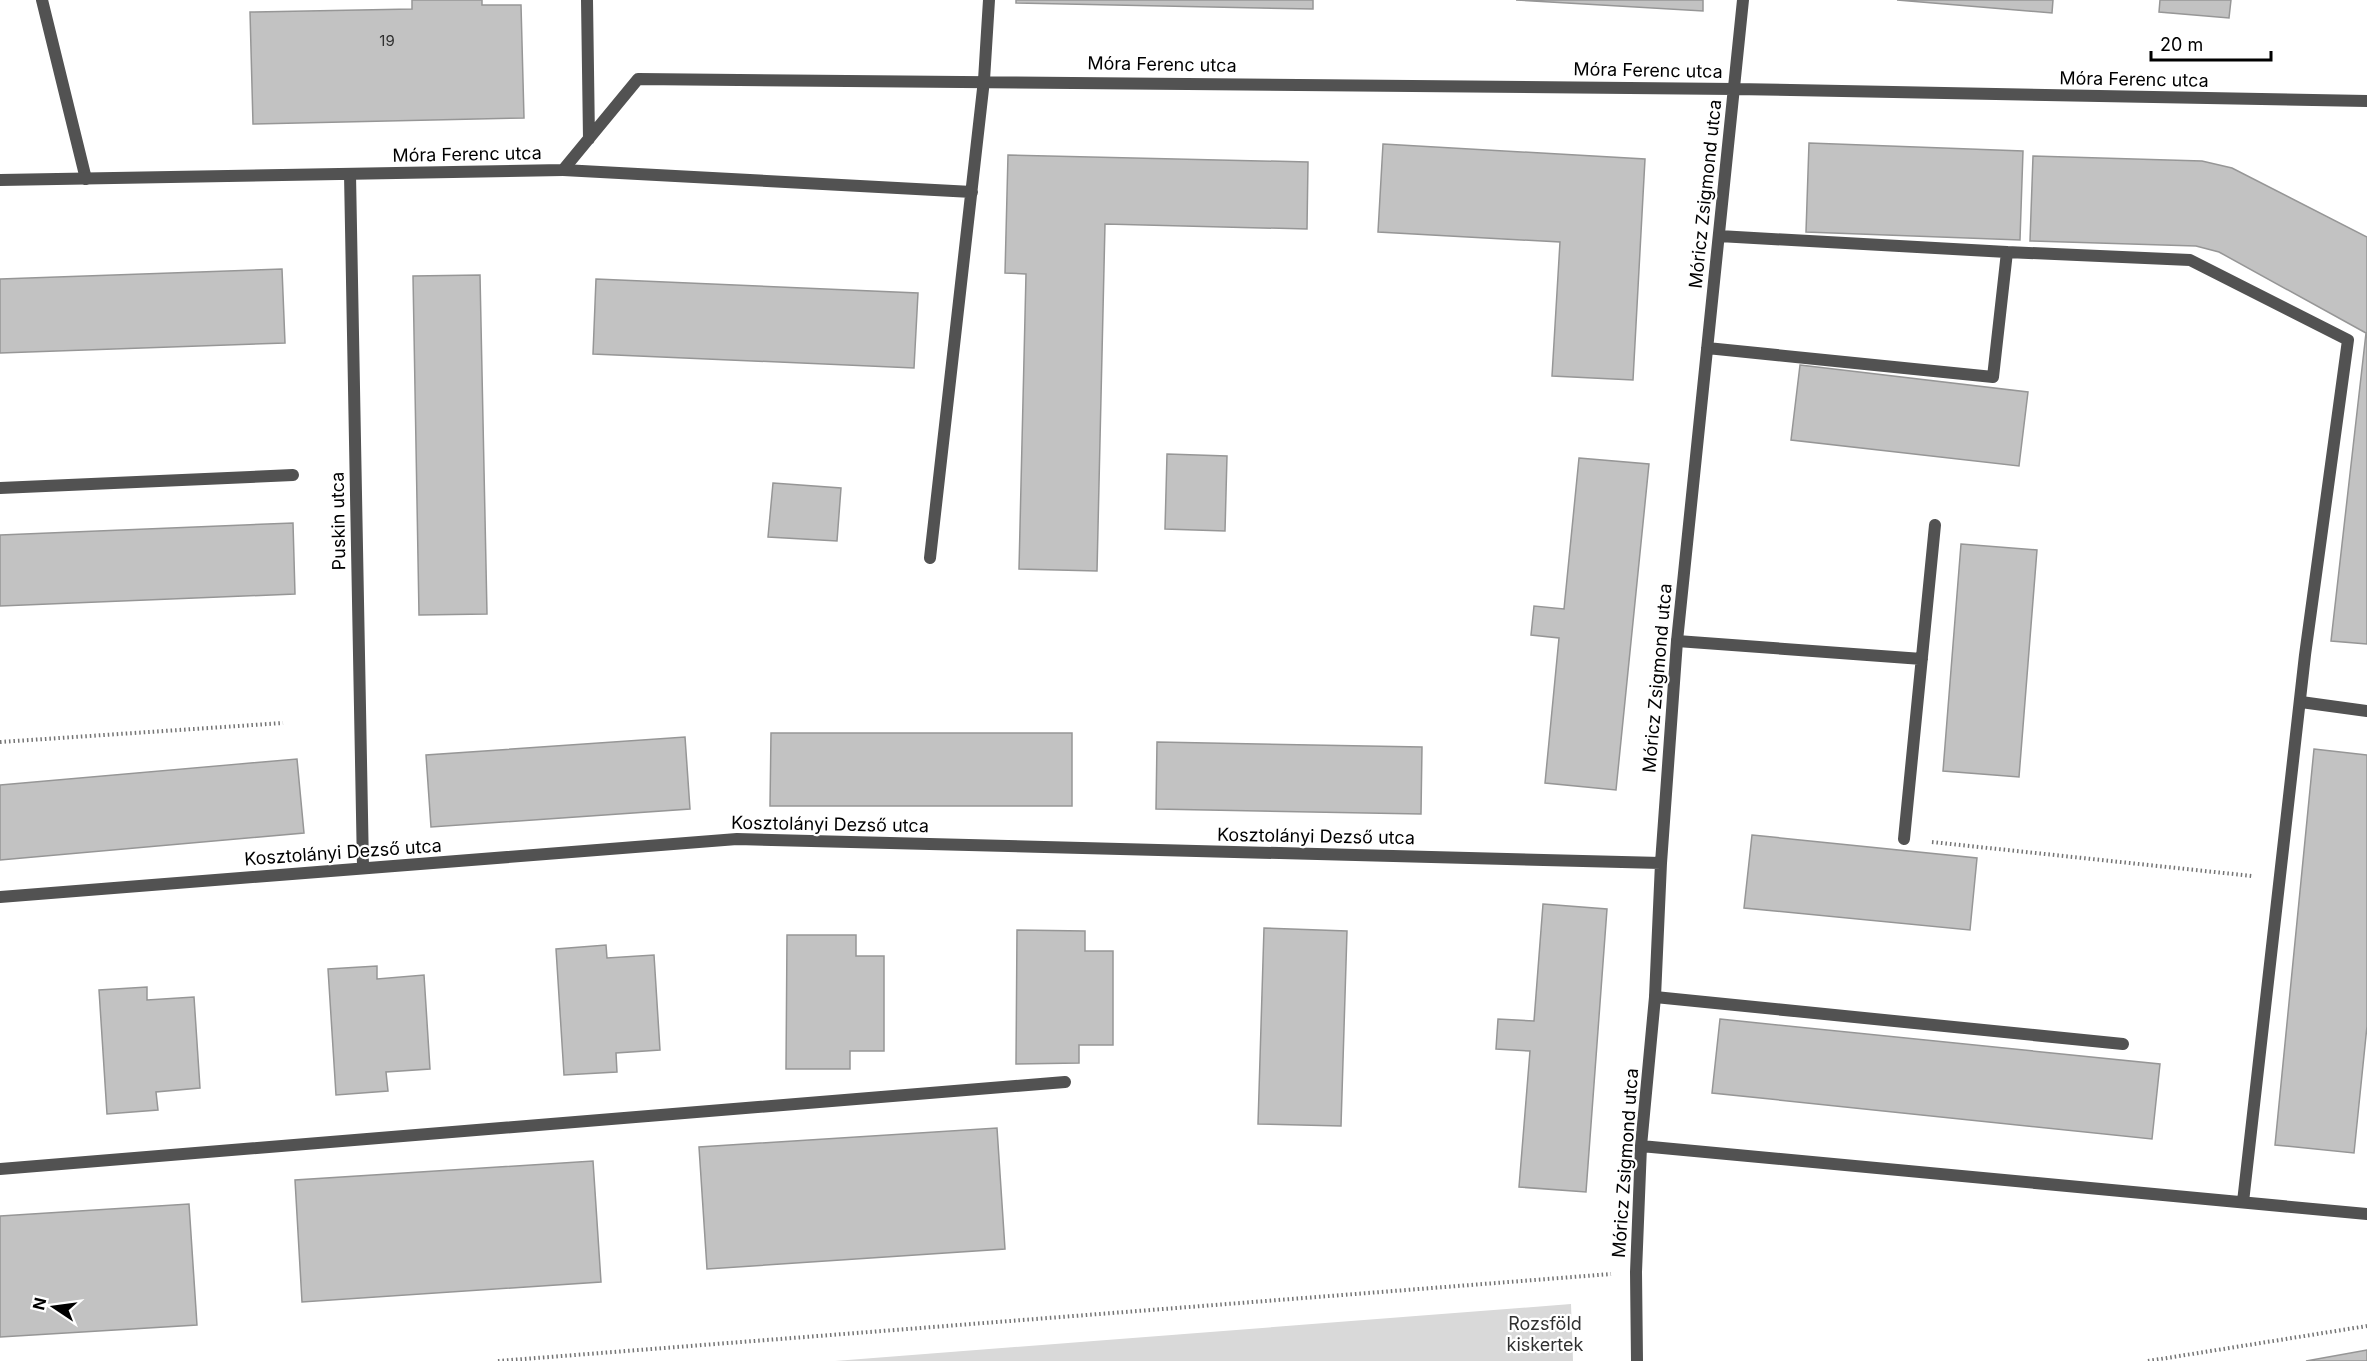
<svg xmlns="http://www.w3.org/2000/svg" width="2367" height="1361" viewBox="0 0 2367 1361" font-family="Inter,sans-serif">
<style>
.green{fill:#d9d9d9}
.building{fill:#c2c2c2;stroke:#969696;stroke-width:1.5}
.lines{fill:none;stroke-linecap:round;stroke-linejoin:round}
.path{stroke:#747474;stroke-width:4;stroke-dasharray:1.5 3;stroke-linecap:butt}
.lane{stroke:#525252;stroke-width:12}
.street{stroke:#525252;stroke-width:12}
.labels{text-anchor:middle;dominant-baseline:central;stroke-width:4.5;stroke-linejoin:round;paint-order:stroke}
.number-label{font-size:15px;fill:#303030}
.street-label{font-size:18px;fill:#000;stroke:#fff}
.park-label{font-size:18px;fill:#303030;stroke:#fff}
</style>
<rect width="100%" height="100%" fill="#fff"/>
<path class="green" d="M 1571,1304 L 1573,1361 L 835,1361 Z"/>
<path class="building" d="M 412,0 L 482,0 L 482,5 L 521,5 L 524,118 L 253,124 L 250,12 L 412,9 Z
M 1016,0 L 1313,0 L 1313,9 L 1016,3 Z
M 1516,0 L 1703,0 L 1703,11 Z
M 1897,0 L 2053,0 L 2052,13 Z
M 2160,0 L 2231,0 L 2229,18 L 2159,12 Z
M 1809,143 L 2023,151 L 2020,240 L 1806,232 Z
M 1383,144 L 1645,159 L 1633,380 L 1552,376 L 1560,242 L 1378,232 Z
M 1008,155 L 1308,162 L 1307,229 L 1105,224 L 1097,571 L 1019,569 L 1026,274 L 1005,273 Z
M 2033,156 L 2202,161 L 2232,168 L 2367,237 L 2367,644 L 2331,641 L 2366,333 L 2219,252 L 2196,246 L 2030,241 Z
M 282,269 L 285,343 L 0,353 L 0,279 Z
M 480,275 L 487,614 L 419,615 L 413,276 Z
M 596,279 L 918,293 L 914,368 L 593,354 Z
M 1800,365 L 2028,392 L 2019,466 L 1791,440 Z
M 1167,454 L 1227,456 L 1225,531 L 1165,529 Z
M 1579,458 L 1649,464 L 1616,790 L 1545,783 L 1559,638 L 1531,635 L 1534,606 L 1564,609 Z
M 773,483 L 841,488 L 837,541 L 768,537 Z
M 293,523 L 295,594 L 0,606 L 0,535 Z
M 1961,544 L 2037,550 L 2019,777 L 1943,771 Z
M 771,733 L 1072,733 L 1072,806 L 770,806 Z
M 685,737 L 690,809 L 431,827 L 426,755 Z
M 1157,742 L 1422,747 L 1421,814 L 1156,809 Z
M 2314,749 L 2367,755 L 2367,1026 L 2354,1153 L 2275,1145 Z
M 297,759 L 304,833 L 0,860 L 0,785 Z
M 1752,835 L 1977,858 L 1970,930 L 1744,908 Z
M 1543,904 L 1607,909 L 1586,1192 L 1519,1187 L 1530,1051 L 1496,1049 L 1498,1019 L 1534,1021 Z
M 1264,928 L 1347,931 L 1341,1126 L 1258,1124 Z
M 1017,930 L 1085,931 L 1085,951 L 1113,951 L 1113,1045 L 1079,1045 L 1079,1063 L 1016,1064 Z
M 787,935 L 856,935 L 856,956 L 884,956 L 884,1051 L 850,1051 L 850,1069 L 786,1069 Z
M 606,945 L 607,958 L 654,955 L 660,1050 L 616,1053 L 617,1072 L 564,1075 L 556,949 Z
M 377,966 L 377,979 L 424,975 L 430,1069 L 386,1072 L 388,1091 L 336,1095 L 328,969 Z
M 147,987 L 147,1000 L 194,997 L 200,1088 L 156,1092 L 158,1110 L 107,1114 L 99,990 Z
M 1720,1019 L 2160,1064 L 2152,1139 L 1712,1093 Z
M 997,1128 L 1005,1249 L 707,1269 L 699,1147 Z
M 593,1161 L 601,1282 L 302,1302 L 295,1180 Z
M 189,1204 L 197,1325 L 0,1337 L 0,1216 Z
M 2367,1350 L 2367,1361 L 2306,1361 Z"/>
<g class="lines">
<path class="path" d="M 0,742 L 283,723
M 1932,842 L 2252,876
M 498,1361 L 1611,1274
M 2148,1361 L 2367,1326"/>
<path class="lane" d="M 42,0 L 86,179
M 563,170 L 972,192
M 0,488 L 293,475
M 930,558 L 984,80
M 1677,641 L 1922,659
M 2301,702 L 2367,711
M 1904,839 L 1935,525
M 1655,997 L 2123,1044"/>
<path class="street" d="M 587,0 L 589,139
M 984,80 L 989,0
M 350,174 L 363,868
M 0,180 L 563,170 L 638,79 L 1734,89 L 2367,101
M 2007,252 L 2190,260 L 2348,340 L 2305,655 L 2243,1202
M 1707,348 L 1993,377 L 2007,252 L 1719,236
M 0,897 L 737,839 L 1661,863
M 1641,1146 L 2367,1214
M 0,1169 L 1065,1082
M 1637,1361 L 1636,1272 L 1641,1146 L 1655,997 L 1661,863 L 1677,641 L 1743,0"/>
</g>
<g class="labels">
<g class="number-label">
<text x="387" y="40">19</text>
</g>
<g class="street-label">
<text transform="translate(1162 64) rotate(1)">Móra Ferenc utca</text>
<text transform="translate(1648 70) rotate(1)">Móra Ferenc utca</text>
<text transform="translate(2134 79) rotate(1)">Móra Ferenc utca</text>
<text transform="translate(467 154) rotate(-1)">Móra Ferenc utca</text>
<text transform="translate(1705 194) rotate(-84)">Móricz Zsigmond utca</text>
<text transform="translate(338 521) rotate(-91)">Puskin utca</text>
<text transform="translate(1657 678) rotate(-85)">Móricz Zsigmond utca</text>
<text transform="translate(830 824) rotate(1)">Kosztolányi Dezső utca</text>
<text transform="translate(1316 836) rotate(1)">Kosztolányi Dezső utca</text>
<text transform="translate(343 852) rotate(-4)">Kosztolányi Dezső utca</text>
<text transform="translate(1625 1163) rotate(-86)">Móricz Zsigmond utca</text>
</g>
<g class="park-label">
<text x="1545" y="1323">Rozsföld<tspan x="1545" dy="21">kiskertek</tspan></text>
</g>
</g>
<g transform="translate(54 1307) rotate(283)" stroke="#ffffff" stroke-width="4.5" paint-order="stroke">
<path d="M0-4.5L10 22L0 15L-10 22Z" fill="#000000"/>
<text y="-9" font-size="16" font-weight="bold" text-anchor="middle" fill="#000000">N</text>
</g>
<path d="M2151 51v9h120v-9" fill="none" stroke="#000000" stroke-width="3"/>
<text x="2160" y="51" font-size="18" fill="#000000" stroke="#ffffff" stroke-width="4.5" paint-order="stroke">20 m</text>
</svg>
